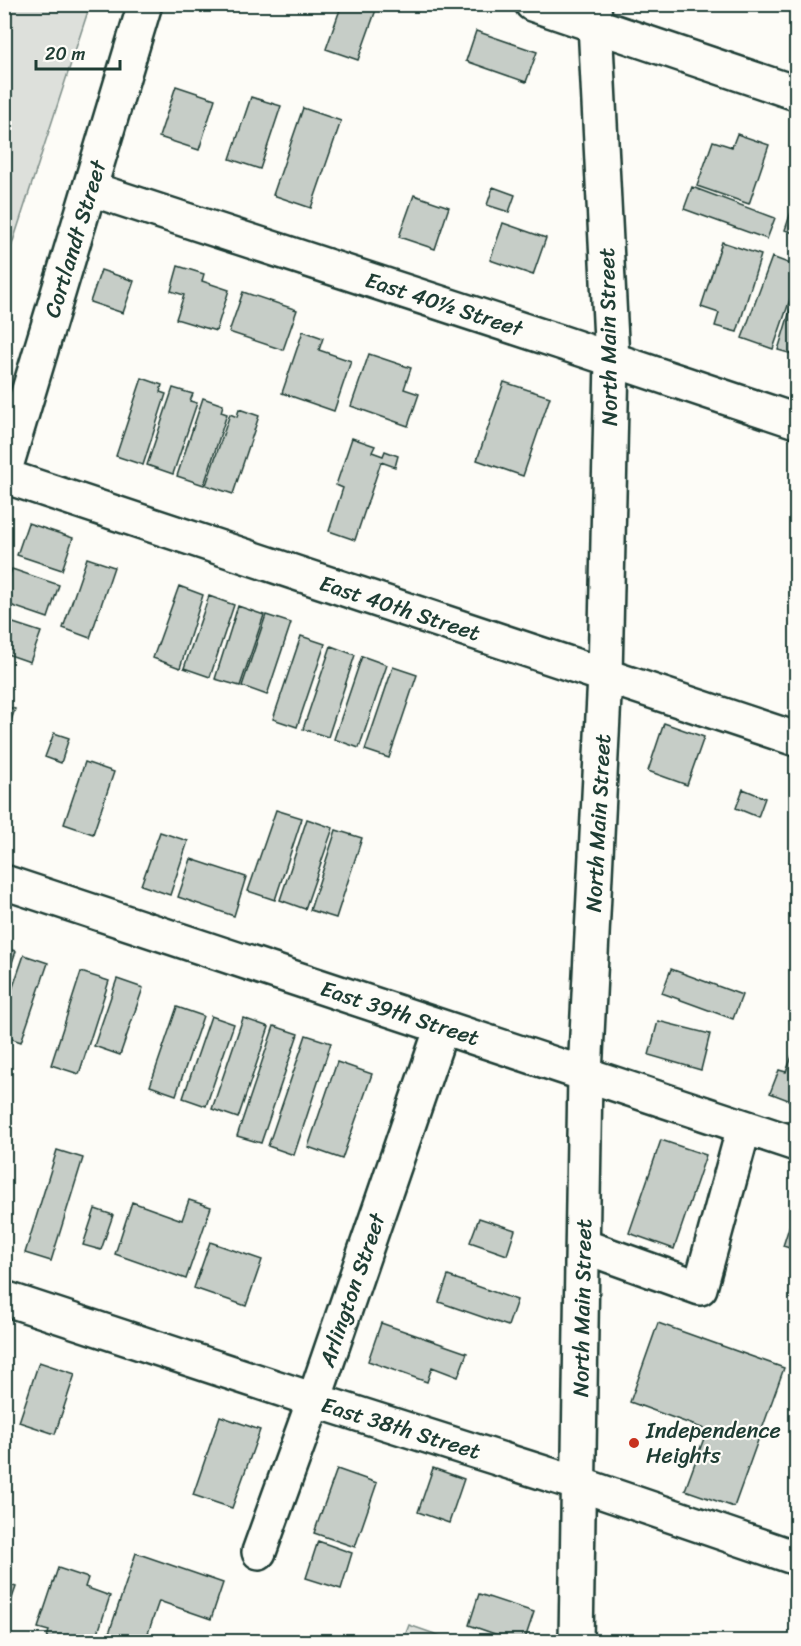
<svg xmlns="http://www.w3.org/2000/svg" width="801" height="1646" viewBox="0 0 801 1646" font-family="Sriracha,sans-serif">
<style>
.green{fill:#dde0db;stroke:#7e8e88;stroke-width:1.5}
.building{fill:#c6cdc7;stroke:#1f3d34;stroke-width:1.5}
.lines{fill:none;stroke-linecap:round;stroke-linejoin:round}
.minor-casing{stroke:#1f3d34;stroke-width:38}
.major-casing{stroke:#1f3d34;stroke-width:38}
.minor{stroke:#fdfcf7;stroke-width:33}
.major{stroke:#fdfcf7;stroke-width:33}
.poi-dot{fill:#c8321e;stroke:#fdfcf7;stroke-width:2}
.labels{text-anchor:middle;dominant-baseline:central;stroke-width:4.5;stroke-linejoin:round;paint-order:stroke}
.street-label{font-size:22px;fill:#1f3d34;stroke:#fdfcf7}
.poi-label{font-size:22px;fill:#1f3d34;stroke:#fdfcf7;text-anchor:start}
</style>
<rect width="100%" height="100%" fill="#fdfcf7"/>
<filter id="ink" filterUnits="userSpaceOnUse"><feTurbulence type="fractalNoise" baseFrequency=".0167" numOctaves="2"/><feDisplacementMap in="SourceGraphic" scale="12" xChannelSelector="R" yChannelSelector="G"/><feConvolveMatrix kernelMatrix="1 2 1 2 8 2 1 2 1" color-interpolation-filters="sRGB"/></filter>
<g filter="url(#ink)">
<path class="green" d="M 4,5 L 90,5 L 5,266 L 4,266 Z
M 409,1625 L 455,1641 L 403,1641 Z"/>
<path class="building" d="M 342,4 L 368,4 L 377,7 L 358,60 L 326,49 Z
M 476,31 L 537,52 L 526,82 L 466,61 Z
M 176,86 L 215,99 L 199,150 L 159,137 Z
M 251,97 L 281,106 L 260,169 L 230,159 Z
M 303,108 L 341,121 L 311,208 L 273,195 Z
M 737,134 L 769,145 L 749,204 L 697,186 L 713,141 L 732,147 Z
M 493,187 L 515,195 L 509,212 L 487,205 Z
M 692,187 L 775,218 L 767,239 L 684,209 Z
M 414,195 L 449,207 L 435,249 L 399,237 Z
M 796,197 L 796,234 L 785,230 Z
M 503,223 L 546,238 L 533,275 L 490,260 Z
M 722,242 L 761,255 L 737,332 L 715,326 L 719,313 L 701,307 Z
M 772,257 L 796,266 L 796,282 L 773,349 L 742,338 Z
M 178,266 L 204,274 L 202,281 L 229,290 L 216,331 L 176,319 L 184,295 L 171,291 Z
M 101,270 L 134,281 L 123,313 L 90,302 Z
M 796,291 L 796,355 L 778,350 Z
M 243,292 L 297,310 L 283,350 L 229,332 Z
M 303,331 L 323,338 L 319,350 L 351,361 L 334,411 L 282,393 Z
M 369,354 L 411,368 L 404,389 L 419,394 L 408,426 L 351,406 Z
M 142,378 L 162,385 L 160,392 L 166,394 L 143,465 L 116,456 Z
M 504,382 L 550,397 L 523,476 L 477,460 Z
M 173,388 L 193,394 L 190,401 L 197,403 L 173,474 L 147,465 Z
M 203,398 L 223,405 L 221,412 L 227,414 L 204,485 L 177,476 Z
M 239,409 L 259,416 L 233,494 L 206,485 L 230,414 L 237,417 Z
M 352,438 L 375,446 L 372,452 L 383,456 L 385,451 L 398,456 L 395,467 L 381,462 L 355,540 L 329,531 L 343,488 L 336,485 Z
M 28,523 L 73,538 L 62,570 L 17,555 Z
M 87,558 L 114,567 L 90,638 L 63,628 Z
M 12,569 L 59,585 L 48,618 L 4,603 L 4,591 Z
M 179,586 L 203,595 L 180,668 L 153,658 Z
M 209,596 L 234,605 L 210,677 L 184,668 Z
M 238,606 L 264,615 L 240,686 L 215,679 Z
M 266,615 L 291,623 L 267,695 L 242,686 Z
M 4,620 L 41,632 L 30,662 L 4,653 Z
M 301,636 L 325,644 L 297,727 L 273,719 Z
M 331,646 L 355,655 L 328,737 L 303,729 Z
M 362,656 L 387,665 L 359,748 L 334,739 Z
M 393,667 L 417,675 L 389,758 L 365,750 Z
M 4,706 L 15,709 L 4,741 Z
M 664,723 L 704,737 L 687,785 L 648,771 Z
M 54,733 L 69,738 L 61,763 L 45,757 Z
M 85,762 L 114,772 L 93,834 L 64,824 Z
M 743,789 L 765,798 L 758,817 L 736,808 Z
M 276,810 L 302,818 L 275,900 L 248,891 Z
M 307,819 L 333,828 L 305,909 L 280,900 Z
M 336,830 L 362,838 L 336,918 L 310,910 Z
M 160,832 L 188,841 L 170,895 L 141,885 Z
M 191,859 L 246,877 L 234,916 L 178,897 Z
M 4,948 L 16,951 L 4,986 Z
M 24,955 L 48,963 L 21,1042 L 4,1036 L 4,1013 Z
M 671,969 L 742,995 L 733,1019 L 662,993 Z
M 81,972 L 109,981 L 79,1074 L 51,1065 Z
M 117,979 L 143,988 L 120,1055 L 94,1046 Z
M 177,1007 L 203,1016 L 176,1095 L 150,1086 Z
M 211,1016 L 234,1024 L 206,1106 L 183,1098 Z
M 243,1018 L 269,1027 L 238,1118 L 212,1109 Z
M 658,1021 L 710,1034 L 701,1070 L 649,1055 Z
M 274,1026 L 298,1034 L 261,1143 L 237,1136 Z
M 306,1035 L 331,1043 L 294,1155 L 268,1146 Z
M 796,1046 L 796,1103 L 770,1093 L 779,1070 L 786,1072 Z
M 337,1062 L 372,1074 L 342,1159 L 308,1147 Z
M 661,1140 L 706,1155 L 674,1249 L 629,1233 Z
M 57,1150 L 83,1158 L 51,1261 L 25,1253 Z
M 189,1200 L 211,1207 L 186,1279 L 115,1254 L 132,1202 L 182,1220 Z
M 95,1209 L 113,1215 L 101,1250 L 83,1245 Z
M 793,1215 L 796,1216 L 796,1250 L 783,1246 Z
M 479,1218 L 515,1230 L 507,1255 L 470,1242 Z
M 210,1242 L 262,1260 L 246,1306 L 194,1288 Z
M 448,1276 L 517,1300 L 508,1326 L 439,1302 Z
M 381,1323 L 467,1353 L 458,1377 L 432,1367 L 427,1382 L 368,1361 Z
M 658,1323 L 784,1368 L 734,1507 L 685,1490 L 707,1430 L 630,1402 Z
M 39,1362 L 75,1374 L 55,1434 L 19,1422 Z
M 220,1416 L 260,1430 L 232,1508 L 193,1495 Z
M 433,1468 L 464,1479 L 449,1523 L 418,1512 Z
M 337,1469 L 377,1483 L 355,1547 L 314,1533 Z
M 318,1541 L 352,1553 L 341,1589 L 306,1578 Z
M 136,1553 L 223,1583 L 211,1619 L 159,1601 L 145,1642 L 106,1642 Z
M 58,1568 L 88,1578 L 85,1587 L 110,1596 L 95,1642 L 53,1642 L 46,1640 L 49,1631 L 38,1628 Z
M 4,1583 L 16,1587 L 4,1621 Z
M 479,1594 L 534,1612 L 524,1642 L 518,1642 L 469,1625 Z"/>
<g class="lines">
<g class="minor-casing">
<path id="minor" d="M 532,4 L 796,93
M 91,189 L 560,342 L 796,421
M 4,473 L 145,4
M 4,476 L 796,739
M 4,882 L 796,1144
M 583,1246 L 700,1288 L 744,1127
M 4,1298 L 314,1400 L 579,1484 L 796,1558
M 259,1552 L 314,1400 L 442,1027"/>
</g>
<g class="major-casing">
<path id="major" d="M 576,1642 L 585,1074 L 605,676 L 612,360 L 594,4"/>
</g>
<use href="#minor" class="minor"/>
<use href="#major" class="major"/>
</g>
</g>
<circle class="poi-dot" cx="634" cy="1443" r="6"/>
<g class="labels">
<g class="street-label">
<text transform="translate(75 239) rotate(-73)">Cortlandt Street</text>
<text transform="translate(444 304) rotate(18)">East 40½ Street</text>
<text transform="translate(608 337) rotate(-91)">North Main Street</text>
<text transform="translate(400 608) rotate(18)">East 40th Street</text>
<text transform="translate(598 823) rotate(-87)">North Main Street</text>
<text transform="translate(400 1013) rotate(18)">East 39th Street</text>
<text transform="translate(352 1290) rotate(-71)">Arlington Street</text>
<text transform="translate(582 1308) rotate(-89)">North Main Street</text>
<text transform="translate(401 1428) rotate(17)">East 38th Street</text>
</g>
<g class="poi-label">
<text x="646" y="1430">Independence<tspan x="646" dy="25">Heights</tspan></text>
</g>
</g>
<rect width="801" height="1646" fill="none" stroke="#fdfcf7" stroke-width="24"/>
<rect x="12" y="12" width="777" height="1622" fill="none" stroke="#1f3d34" stroke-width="2" filter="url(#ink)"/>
<path d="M36 60v9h84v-9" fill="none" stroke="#1f3d34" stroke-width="3"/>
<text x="45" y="60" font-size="18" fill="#1f3d34" stroke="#fdfcf7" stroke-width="4.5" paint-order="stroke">20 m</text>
</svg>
